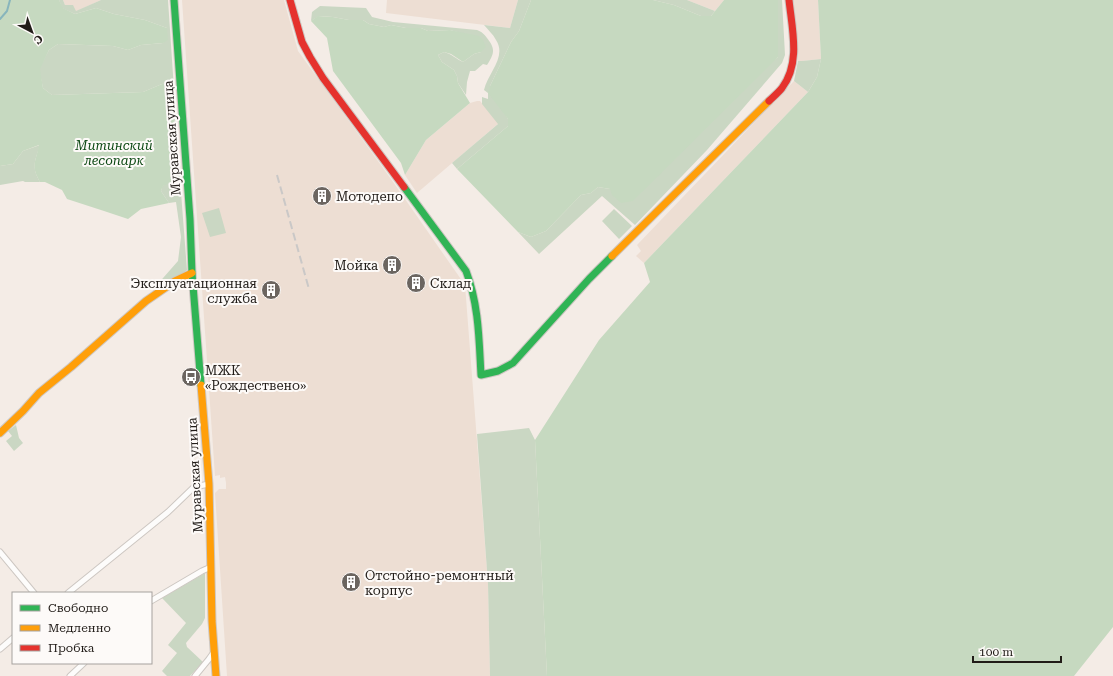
<svg xmlns="http://www.w3.org/2000/svg" width="1113" height="676" viewBox="0 0 1113 676" font-family="'Roboto Serif',serif">
<style>
.built{fill:#edded3}
.green{fill:#cad7c3}
.forest{fill:#c6d9c0}
.lines{fill:none;stroke-linecap:round;stroke-linejoin:round}
.stream{stroke:#88b5bc;stroke-width:2}
.street-casing{stroke:#cdc7c2;stroke-width:7}
.fast-casing{stroke:#cdc7c2;stroke-width:9}
.slow-casing{stroke:#cdc7c2;stroke-width:9}
.jam-casing{stroke:#cdc7c2;stroke-width:9}
.street{stroke:#fdfcfb;stroke-width:5}
.fast{stroke:#30b455;stroke-width:7}
.slow{stroke:#ff9f0a;stroke-width:7}
.jam{stroke:#e5322d;stroke-width:7}
.rail{stroke:#cac8c7;stroke-width:2;stroke-dasharray:8 4;stroke-linecap:butt}
.labels{text-anchor:middle;dominant-baseline:central;stroke-width:4;stroke-linejoin:round;paint-order:stroke}
.street-label{font-size:13px;fill:#211c18;stroke:#fdfaf8}
.park-label{font-size:13px;font-style:italic;fill:#0d4914;stroke:#fdfaf8}
.poi-label{font-size:13px;fill:#211c18;stroke:#fdfaf8;text-anchor:start}
</style>
<rect width="100%" height="100%" fill="#f4ece6"/>
<path class="built" d="M 63,0 L 101,0 L 75,12 L 65,5 Z
M 182,0 L 284,0 L 298,51 L 391,179 L 465,285 L 488,584 L 490,676 L 227,676 L 215,493 L 219,489 L 226,489 L 226,483 L 225,477 L 220,478 L 220,475 L 215,476 Z
M 387,0 L 518,0 L 510,28 L 386,13 Z
M 687,0 L 724,0 L 715,11 Z
M 793,0 L 818,0 L 821,59 L 802,61 L 798,61 Z
M 794,81 L 808,92 L 644,263 L 636,256 L 641,251 L 637,245 Z
M 477,101 L 480,101 L 499,123 L 417,193 L 405,175 L 426,140 L 470,103 Z"/>
<path class="green" d="M 59,0 L 63,0 L 65,5 L 73,5 L 76,11 L 101,0 L 168,0 L 174,90 L 171,83 L 162,84 L 143,92 L 52,95 L 43,88 L 39,69 L 49,50 L 58,44 L 113,46 L 128,50 L 141,45 L 163,43 L 167,28 L 145,20 L 114,14 L 96,8 L 75,14 L 62,8 Z
M 518,0 L 531,0 L 519,31 L 511,42 L 490,86 L 508,119 L 508,126 L 457,169 L 452,163 L 498,124 L 482,104 L 482,97 L 488,99 L 488,93 L 484,90 C 488,73 507,57 496,40 C 493,34 488,30 484,25 L 510,28 Z
M 653,0 L 687,0 L 715,11 L 711,16 L 701,16 L 674,5 Z
M 778,0 L 782,0 L 785,55 L 782,63 L 707,150 L 635,225 L 602,196 L 539,254 L 518,232 L 531,237 L 546,231 L 581,195 L 591,193 L 598,187 L 610,189 L 778,57 Z
M 320,6 L 366,8 L 372,17 L 393,22 L 477,30 C 482,32 484,34 487,38 C 496,49 494,54 487,65 L 483,64 L 475,71 L 470,71 L 467,82 L 466,95 L 458,83 L 457,76 L 454,70 L 442,62 L 438,55 L 444,52 C 452,54 456,59 463,62 L 474,54 L 481,52 L 464,34 L 450,30 L 428,31 L 421,28 L 406,28 L 391,25 L 384,27 L 369,24 L 363,20 L 349,20 L 333,17 L 319,16 L 311,21 L 312,12 Z
M 821,59 L 817,77 L 808,92 L 794,81 L 798,61 L 802,61 Z
M 175,115 L 187,270 C 179,278 167,281 158,288 L 156,286 L 178,261 L 181,237 L 176,202 L 169,203 L 161,191 L 162,187 L 166,183 L 169,183 L 170,173 L 176,170 Z
M 40,145 C 35,161 31,167 40,182 L 25,182 L 23,181 L 0,185 L 0,166 L 13,164 L 23,151 Z
M 219,208 L 226,233 L 210,237 L 202,213 Z
M 614,209 L 632,226 L 619,239 L 602,221 Z
M 16,425 L 19,438 L 23,443 L 14,451 L 6,441 L 12,436 L 8,431 Z
M 529,428 L 535,440 L 547,676 L 490,676 L 488,584 L 477,434 Z
M 205,573 L 205,618 L 202,624 L 186,643 L 187,647 L 203,662 L 190,676 L 167,676 L 162,671 L 177,653 L 168,645 L 186,623 L 162,598 Z"/>
<path class="forest" d="M 0,0 L 59,0 L 63,8 L 75,14 L 96,8 L 114,14 L 145,20 L 167,28 L 168,40 L 163,43 L 141,45 L 128,50 L 113,46 L 58,44 L 49,50 L 40,69 L 43,88 L 52,95 L 143,92 L 162,84 L 171,83 L 174,90 L 176,170 L 170,173 L 170,178 L 172,179 L 172,182 C 166,185 163,184 161,191 L 169,203 L 141,209 L 128,219 L 104,211 L 67,199 L 62,190 L 45,182 L 40,182 C 30,165 36,162 39,145 L 23,151 L 13,164 L 0,166 Z
M 531,0 L 653,0 L 674,5 L 701,16 L 711,16 L 724,0 L 778,0 L 778,57 L 633,201 L 621,203 L 612,195 L 610,189 L 598,187 L 591,193 L 581,195 L 546,231 L 531,237 L 518,232 L 457,169 L 508,126 L 508,119 L 488,93 L 490,86 L 511,42 L 519,31 Z
M 818,0 L 1113,0 L 1113,627 L 1074,676 L 547,676 L 535,440 L 599,340 L 650,282 L 644,263 L 808,92 L 817,77 L 821,59 Z
M 318,16 L 333,17 L 349,20 L 363,20 L 369,24 L 384,27 L 391,25 L 406,28 L 421,28 L 428,31 L 450,30 L 479,36 L 483,40 L 486,47 L 481,52 L 474,54 L 463,62 L 451,54 L 444,52 L 438,55 L 442,62 L 454,70 L 457,76 L 458,83 L 470,103 L 426,140 L 405,175 L 401,163 L 333,71 L 327,38 L 311,21 Z"/>
<g class="lines">
<path class="stream" d="M 0,19 L 7,11 L 10,0"/>
<g class="street-casing">
<path id="street" d="M 0,552 L 34,593
M 68,593 L 168,512 L 194,487 L 209,484
M 151,601 L 202,571 L 211,567
M 0,649 L 13,638
M 70,676 L 84,663
M 195,676 L 209,659 L 214,652"/>
</g>
<g class="fast-casing">
<path id="fast" d="M 174,0 L 190,219 L 192,273 L 201,385
M 404,187 L 466,271 C 479,305 479,340 481,375 L 498,371 L 513,363 L 589,279 L 612,256"/>
</g>
<g class="slow-casing">
<path id="slow" d="M 612,256 L 769,101
M 201,385 L 209,484 L 212,621 L 216,676
M 0,433 L 23,411 L 39,393 L 71,367 L 146,301 L 175,281 L 192,273"/>
</g>
<g class="jam-casing">
<path id="jam" d="M 290,0 L 302,42 L 310,57 L 323,78 L 404,187
M 769,101 C 773,97 778,93 782,88 C 801,63 792,29 789,0"/>
</g>
<use href="#street" class="street"/>
<use href="#fast" class="fast"/>
<use href="#slow" class="slow"/>
<use href="#jam" class="jam"/>
<path class="rail" d="M 277,175 L 309,289"/>
</g>
<defs>
<g id="building-disc" transform="scale(1)"><circle r="9.5" fill="#6b6560" stroke="#fdfaf8"/><path d="M-4-6H4V6H1V3H-1V6H-4ZM-2.5-4.3h1.7v1.8h-1.7ZM.8-4.3h1.7v1.8H.8ZM-2.5-1h1.7V.8h-1.7ZM.8-1h1.7V.8H.8Z" fill="#fff"/></g>
<g id="bus-disc" transform="scale(1)"><circle r="9.5" fill="#6b6560" stroke="#fdfaf8"/><path d="M-5-6H5V4H4V6H2V4H-2V6H-4V4H-5ZM-3.5-4V0h7V-4ZM-3.5 1.2v1.5H-2V1.2ZM2 1.2v1.5H3.5V1.2Z" fill="#fff"/></g>
</defs>
<g fill-rule="evenodd">
<use href="#building-disc" x="322" y="196"/>
<use href="#building-disc" x="392" y="265"/>
<use href="#building-disc" x="416" y="283"/>
<use href="#building-disc" x="271" y="290"/>
<use href="#bus-disc" x="191" y="377"/>
<use href="#building-disc" x="351" y="582"/>
</g>
<g class="labels">
<g class="street-label">
<text transform="translate(172 138) rotate(-94)">Муравская улица</text>
<text transform="translate(195 475) rotate(-93)">Муравская улица</text>
</g>
<g class="park-label">
<text x="114" y="145">Митинский<tspan x="114" dy="15">лесопарк</tspan></text>
</g>
<g class="poi-label">
<text x="336" y="196">Мотодепо</text>
<text x="378" y="265" text-anchor="end">Мойка</text>
<text x="257" y="283" text-anchor="end">Эксплуатационная<tspan x="257" dy="15">служба</tspan></text>
<text x="430" y="283">Склад</text>
<text x="205" y="370">МЖК<tspan x="205" dy="15">«Рождествено»</tspan></text>
<text x="365" y="575">Отстойно-ремонтный<tspan x="365" dy="15">корпус</tspan></text>
</g>
</g>
<rect x="12" y="592" width="140" height="72" fill="#fdfaf8" stroke="#a5a19e"/>
<rect x="20" y="605" width="20" height="6" fill="#30b455" stroke="#a5a19e"/>
<text x="48" y="612" font-size="12" fill="#211c18">Свободно</text>
<rect x="20" y="625" width="20" height="6" fill="#ff9f0a" stroke="#a5a19e"/>
<text x="48" y="632" font-size="12" fill="#211c18">Медленно</text>
<rect x="20" y="645" width="20" height="6" fill="#e5322d" stroke="#a5a19e"/>
<text x="48" y="652" font-size="12" fill="#211c18">Пробка</text>
<g transform="translate(32 32) rotate(139)" stroke="#fdfaf8" stroke-width="3" paint-order="stroke">
<path d="M0-3L7 15L0 10L-7 15Z" fill="#211c18"/>
<text y="-6" font-size="11" font-weight="bold" text-anchor="middle" fill="#211c18">С</text>
</g>
<path d="M973 656v6h88v-6" fill="none" stroke="#211c18" stroke-width="2"/>
<text x="979" y="656" font-size="12" fill="#211c18" stroke="#fdfaf8" stroke-width="3" paint-order="stroke">100 m</text>
</svg>
